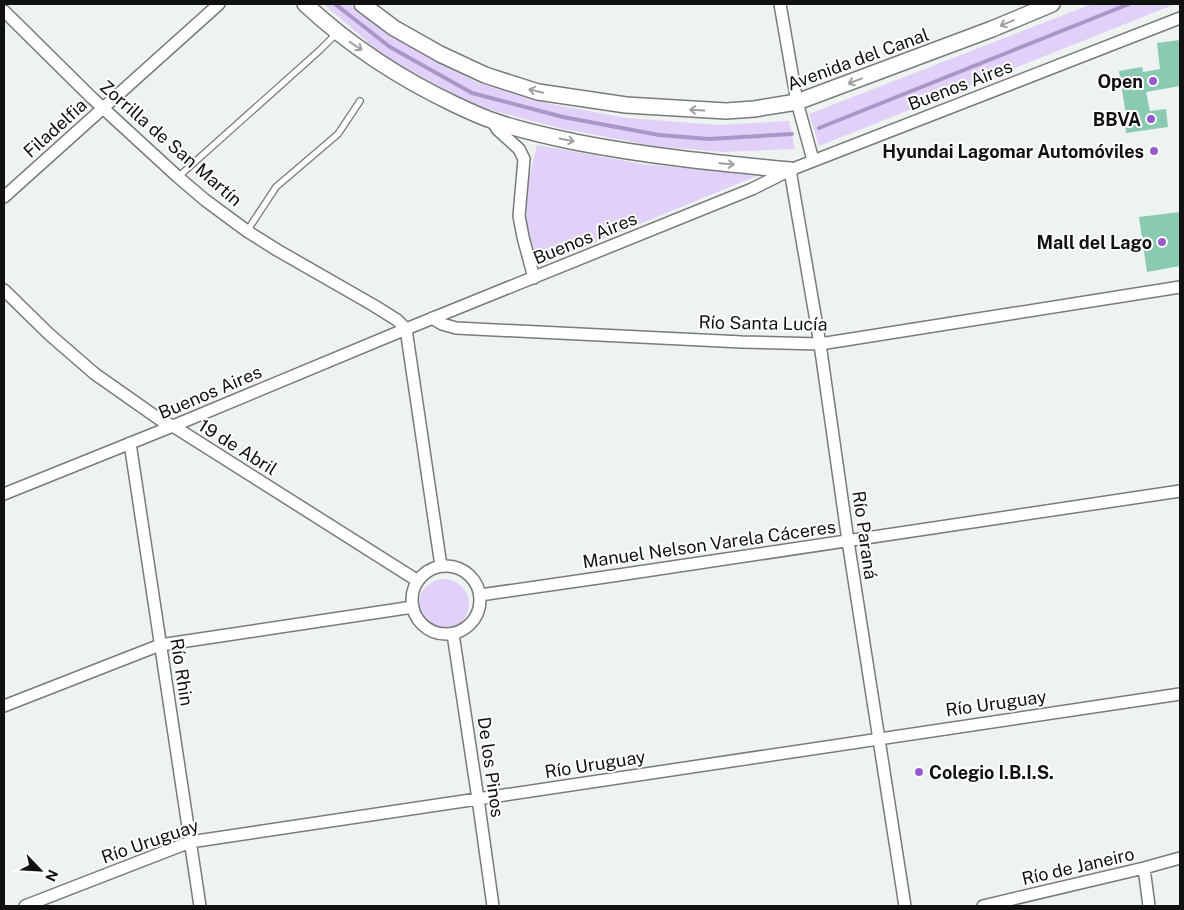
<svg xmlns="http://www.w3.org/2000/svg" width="1184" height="910" viewBox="0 0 1184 910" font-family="'Public Sans',sans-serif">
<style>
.green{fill:#e1d0f8}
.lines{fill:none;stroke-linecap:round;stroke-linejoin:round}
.stream{stroke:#ac96c7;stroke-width:4}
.building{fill:#8acab1}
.service-casing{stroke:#777c79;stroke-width:8}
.minor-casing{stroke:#777c79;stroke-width:14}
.tertiary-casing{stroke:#777c79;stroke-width:18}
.service{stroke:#fff;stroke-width:5.5}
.minor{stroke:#fff;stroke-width:11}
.tertiary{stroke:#fff;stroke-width:15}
.oneway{stroke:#9fa0a0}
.poi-dot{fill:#975ad1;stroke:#fff;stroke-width:2}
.labels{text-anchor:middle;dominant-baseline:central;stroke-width:4;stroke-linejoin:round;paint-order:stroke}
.street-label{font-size:18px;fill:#101211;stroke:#fff}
.poi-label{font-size:18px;font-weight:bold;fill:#101211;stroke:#fff;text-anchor:end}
</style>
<rect width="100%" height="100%" fill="#edf3f1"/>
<path class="green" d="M 324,4 L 349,4 L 393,37 L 476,82 L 550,104 L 627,118 L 719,125 L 789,121 L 795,149 L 722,152 L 654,146 L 559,128 L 472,105 L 381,54 Z
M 1092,4 L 1175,4 L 819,146 L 809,114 Z
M 537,145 L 642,164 L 759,175 L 535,267 L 521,211 Z
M419 604a25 25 0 1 1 50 0a25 25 0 1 1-50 0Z"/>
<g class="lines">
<path class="stream" d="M 335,4 L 390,47 L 472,93 L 563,117 L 659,135 L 709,139 L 792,134
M 819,128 L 1129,4"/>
</g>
<path class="building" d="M 1180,40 L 1180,86 L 1146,92 L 1150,111 L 1166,109 L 1168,127 L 1126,133 L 1124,115 L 1126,115 L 1119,71 L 1142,67 L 1143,72 L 1160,69 L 1157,43 Z
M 1180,212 L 1180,266 L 1147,272 L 1139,217 Z"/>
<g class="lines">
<g class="service-casing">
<path id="service" d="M 178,177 L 320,50 L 337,33
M 247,231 L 276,187 L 338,134 L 360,101"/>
</g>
<g class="minor-casing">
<path id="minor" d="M 780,4 L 797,102 L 813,160
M 4,11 L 92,98 L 178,177 L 205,200 L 247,231 L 277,250 L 373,305 L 397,320 L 406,329 L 441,566
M 492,121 L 498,130 L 519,149 L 524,159 L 519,216 L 523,237 L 534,278
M 790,170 L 820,344 L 848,541 L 905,906
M 4,197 L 219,4
M 4,290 L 50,335 L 95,374 L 162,421 L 173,426 L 418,581
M 432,318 L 442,324 L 456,328 L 742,342 L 820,344 L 1180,287
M 130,443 L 200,906
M 4,494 L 173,426 L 406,329 L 752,189 L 790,170 L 1180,18
M412 600a34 34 0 1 1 68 0a34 34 0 1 1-68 0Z
M 480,595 L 612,576 L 1180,491
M 453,634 L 478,799 L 493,906
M 4,706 L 160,645 L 413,607
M 1144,868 L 1149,906
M 25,906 L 190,842 L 1180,694
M 983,906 L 1144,868 L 1180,858"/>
</g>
<g class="tertiary-casing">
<path id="tertiary" d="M 305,4 C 349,45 401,79 456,105 C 467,110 479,116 491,120 C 518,130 547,136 575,142 C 646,156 718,163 790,170
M 362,4 L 394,28 L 440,54 L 485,75 L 538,92 L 626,105 L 726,111 L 754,109 L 797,102 L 992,29 L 1052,4"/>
</g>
<use href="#service" class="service"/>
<use href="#minor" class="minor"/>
<use href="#tertiary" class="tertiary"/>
</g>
<defs><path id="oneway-shaft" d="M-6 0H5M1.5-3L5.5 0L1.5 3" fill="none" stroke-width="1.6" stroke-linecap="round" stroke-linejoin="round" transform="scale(1.25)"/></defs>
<g class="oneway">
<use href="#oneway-shaft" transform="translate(1007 23) rotate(157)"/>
<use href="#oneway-shaft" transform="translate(356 46) rotate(34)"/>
<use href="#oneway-shaft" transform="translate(855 81) rotate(159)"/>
<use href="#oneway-shaft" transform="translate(536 91) rotate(-166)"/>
<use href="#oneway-shaft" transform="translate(697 110) rotate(-177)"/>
<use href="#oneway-shaft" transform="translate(567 140) rotate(11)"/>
<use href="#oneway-shaft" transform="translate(727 164) rotate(5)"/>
</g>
<g class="poi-dot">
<circle cx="1153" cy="81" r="5"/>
<circle cx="1151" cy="119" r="5"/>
<circle cx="1154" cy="151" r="5"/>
<circle cx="1162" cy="242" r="5"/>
<circle cx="919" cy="772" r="5"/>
</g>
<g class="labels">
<g class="street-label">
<text transform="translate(858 59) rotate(-20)">Avenida del Canal</text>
<text transform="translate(960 85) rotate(-21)">Buenos Aires</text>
<text transform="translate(55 128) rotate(-42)">Filadelfia</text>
<text transform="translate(171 143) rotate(41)">Zorrilla de San Martín</text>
<text transform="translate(585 238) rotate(-22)">Buenos Aires</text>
<text transform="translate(763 323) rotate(1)">Río Santa Lucía</text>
<text transform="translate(210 392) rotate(-23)">Buenos Aires</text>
<text transform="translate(238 447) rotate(32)">19 de Abril</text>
<text transform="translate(865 535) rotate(82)">Río Paraná</text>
<text transform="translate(709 544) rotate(-8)">Manuel Nelson Varela Cáceres</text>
<text transform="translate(182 672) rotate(81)">Río Rhin</text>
<text transform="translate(996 703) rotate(-8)">Río Uruguay</text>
<text transform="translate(595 764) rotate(-9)">Río Uruguay</text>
<text transform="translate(491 767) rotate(82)">De los Pinos</text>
<text transform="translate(150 841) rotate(-19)">Río Uruguay</text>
<text transform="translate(1078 866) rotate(-13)">Río de Janeiro</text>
</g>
<g class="poi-label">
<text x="1143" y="81">Open</text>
<text x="1141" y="119">BBVA</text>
<text x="1144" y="151">Hyundai Lagomar Automóviles</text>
<text x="1152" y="242">Mall del Lago</text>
<text x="929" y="772" text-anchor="start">Colegio I.B.I.S.</text>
</g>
</g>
<rect width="1184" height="910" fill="none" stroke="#101211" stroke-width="10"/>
<g transform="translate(40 870) rotate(115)" stroke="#ffffff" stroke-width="4" paint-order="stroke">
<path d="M0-4L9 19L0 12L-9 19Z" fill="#101211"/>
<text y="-8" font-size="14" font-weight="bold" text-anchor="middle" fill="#101211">N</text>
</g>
</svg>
